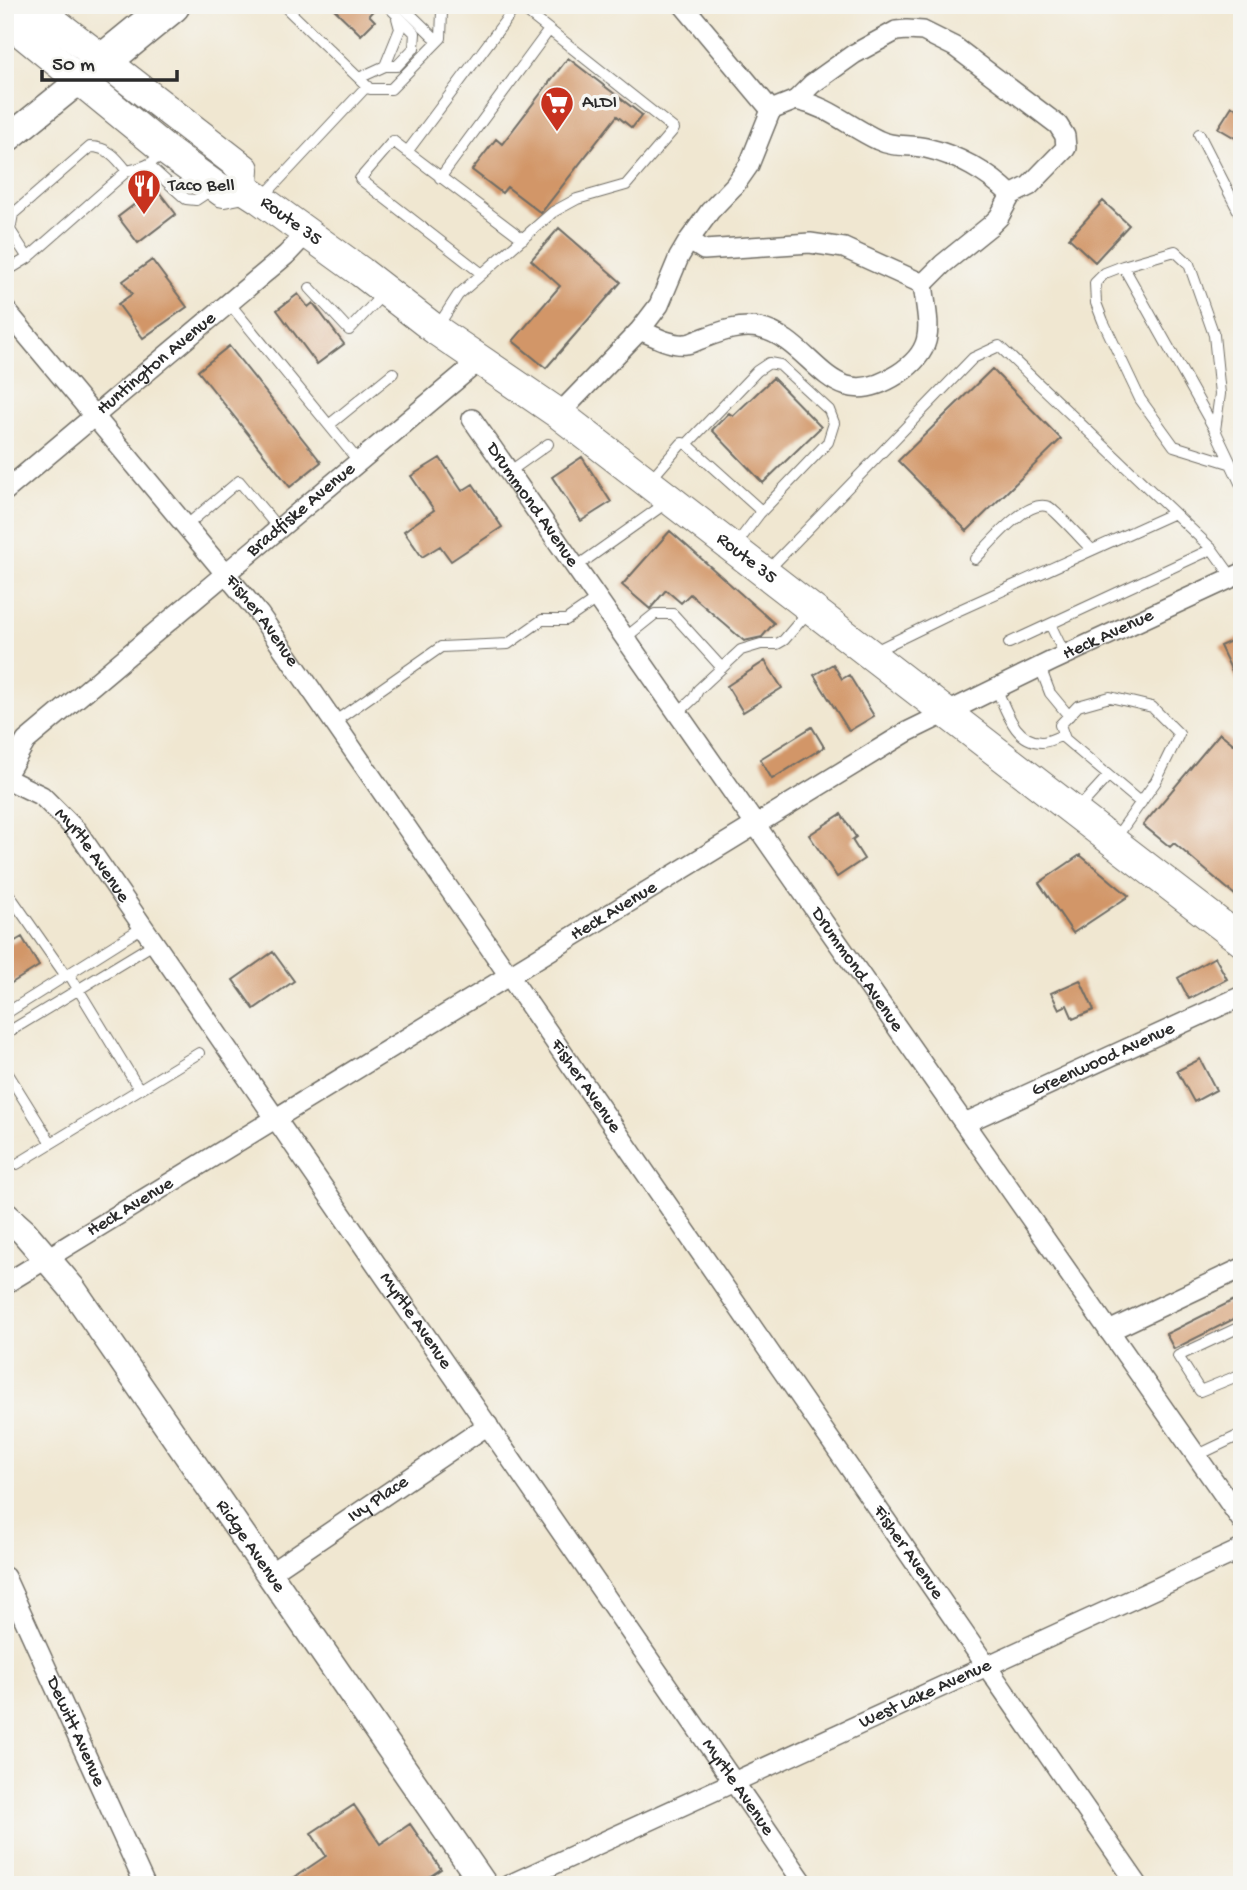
<svg xmlns="http://www.w3.org/2000/svg" width="1247" height="1890" viewBox="0 0 1247 1890" font-family="'Gochi Hand',sans-serif">
<style>
.building{fill:#d29667}
.lines{fill:none;stroke-linecap:round;stroke-linejoin:round}
.lane-casing{stroke:#706d65;stroke-width:12}
.street-casing{stroke:#706d65;stroke-width:22}
.secondary-casing{stroke:#706d65;stroke-width:29}
.primary-casing{stroke:#706d65;stroke-width:32}
.highway-casing{stroke:#706d65;stroke-width:38}
.lane{stroke:#fff;stroke-width:10}
.street{stroke:#fff;stroke-width:19}
.secondary{stroke:#fff;stroke-width:26}
.primary{stroke:#fff;stroke-width:30}
.highway{stroke:#fff;stroke-width:35}
.labels{text-anchor:middle;dominant-baseline:central;stroke-width:7;stroke-linejoin:round;paint-order:stroke}
.poi-label{font-size:19px;fill:#2b2b2b;stroke:#f6f6f2;text-anchor:start}
.street-label{font-size:19px;fill:#2b2b2b;stroke:#f6f6f2}
</style>
<rect width="100%" height="100%" fill="#f6f6f2"/>
<filter id="ink" filterUnits="userSpaceOnUse"><feTurbulence type="fractalNoise" baseFrequency=".0143" numOctaves="2"/><feDisplacementMap in="SourceGraphic" scale="14" xChannelSelector="R" yChannelSelector="G"/><feConvolveMatrix kernelMatrix="1 2 1 2 8 2 1 2 1" color-interpolation-filters="sRGB"/></filter>
<filter id="wash" filterUnits="userSpaceOnUse"><feTurbulence type="fractalNoise" baseFrequency=".00686" numOctaves="4" result="noise"/><feDisplacementMap in="SourceGraphic" scale="28" xChannelSelector="R" yChannelSelector="G"/><feGaussianBlur stdDeviation="1.57" result="paint"/><feColorMatrix in="noise" values="0 0 0 0 0 0 0 0 0 0 0 0 0 0 0 0 0 1.4 0 .05"/><feComposite in="paint" operator="in"/></filter>
<g filter="url(#wash)">
<rect width="100%" height="100%" fill="#f0e7d1"/>
<g id="blocks">
<path class="building" d="M 330,5 L 378,5 L 369,15 L 375,21 L 361,35 Z
M 568,58 L 642,115 L 632,128 L 617,116 L 541,213 L 507,187 L 502,193 L 472,170 L 496,139 L 502,144 Z
M 1232,106 L 1242,112 L 1242,142 L 1218,128 Z
M 156,188 L 176,214 L 138,243 L 118,217 Z
M 1103,201 L 1129,225 L 1095,262 L 1069,238 Z
M 559,228 L 621,282 L 546,368 L 513,341 L 560,286 L 531,260 Z
M 152,260 L 187,307 L 143,338 L 118,304 L 132,294 L 123,281 Z
M 298,294 L 308,307 L 313,303 L 344,344 L 317,364 L 277,310 Z
M 229,346 L 321,462 L 290,487 L 198,371 Z
M 992,369 L 1061,439 L 967,531 L 898,461 Z
M 773,378 L 821,427 L 763,483 L 712,430 L 729,413 L 733,416 Z
M 582,457 L 611,502 L 581,521 L 552,477 Z
M 440,458 L 462,491 L 473,484 L 502,527 L 451,561 L 440,546 L 422,557 L 404,531 L 434,510 L 411,476 Z
M 670,531 L 774,623 L 762,637 L 744,641 L 690,594 L 681,603 L 666,590 L 650,609 L 622,585 Z
M 1242,636 L 1242,692 L 1220,646 Z
M 765,661 L 782,688 L 743,712 L 727,686 Z
M 833,664 L 842,679 L 849,675 L 874,716 L 849,731 L 814,675 Z
M 812,727 L 824,747 L 772,779 L 760,759 Z
M 1220,733 L 1242,751 L 1242,901 L 1174,843 L 1170,847 L 1143,825 Z
M 841,814 L 856,837 L 852,840 L 864,859 L 837,877 L 809,835 Z
M 1080,855 L 1129,896 L 1073,933 L 1039,883 Z
M 22,937 L 39,966 L 5,987 L 5,947 Z
M 273,952 L 294,981 L 254,1009 L 233,980 Z
M 1215,957 L 1227,979 L 1189,999 L 1178,978 Z
M 1080,980 L 1094,1010 L 1073,1019 L 1067,1005 L 1059,1009 L 1051,993 Z
M 1200,1059 L 1216,1090 L 1194,1102 L 1177,1071 Z
M 1242,1296 L 1242,1315 L 1174,1349 L 1166,1334 Z
M 354,1805 L 380,1844 L 410,1824 L 441,1869 L 417,1885 L 283,1885 L 326,1856 L 311,1833 Z"/>
</g>
</g>
<g filter="url(#ink)">
<use href="#blocks" fill-opacity="0" stroke="#706d65" stroke-width="2"/>
<g class="lines">
<g class="lane-casing">
<path id="lane" d="M 283,5 L 370,89 L 391,89 L 441,38 L 442,11 L 439,5
M 401,5 L 438,41
M 385,66 L 400,29 L 397,18
M 359,78 L 385,66 L 397,66 L 414,48 L 415,33 L 387,5
M 1199,134 L 1242,218
M 407,152 L 517,5
M 148,165 L 186,199 L 196,200 L 211,190
M 440,178 L 549,30
M 262,198 L 367,86
M 28,258 L 10,230 L 13,214 L 90,147 C 108,147 116,157 127,171
M 1123,266 L 1105,273 L 1095,283 L 1096,303 L 1103,321 L 1140,399 L 1174,446 L 1229,463
M 5,272 L 28,258 L 127,171 C 141,168 153,165 162,152
M 481,273 L 360,179 L 393,141 L 523,239
M 310,288 L 349,330 L 383,294
M 229,303 L 359,462
M 438,326 L 458,295 L 553,212 L 577,199 L 626,185 L 674,129 L 518,5
M 329,425 L 393,373
M 1215,430 L 1220,394 L 1214,335 L 1189,264 L 1175,251 L 1123,266 L 1215,430 L 1242,487
M 687,444 L 757,371 L 769,363 L 780,365 L 829,410 L 834,423 L 828,442 L 760,513
M 509,472 L 548,444
M 651,479 L 682,443 L 687,444 L 758,508 L 760,513 L 735,546
M 187,525 L 239,481 L 279,529
M 975,559 C 989,545 1027,497 1049,507 C 1056,511 1084,542 1092,550
M 576,567 L 666,503
M 767,571 L 973,358 L 999,346 L 1212,549 L 1232,577
M 1050,624 L 1065,655
M 625,638 L 655,614 L 673,614 L 722,668
M 1009,643 L 1212,549
M 873,652 L 955,612 L 1174,513
M 1040,667 L 1050,693 L 1069,716
M 996,688 C 1006,709 1014,742 1042,742 C 1048,742 1057,737 1063,735
M 678,713 L 694,698 L 698,690 L 741,650 L 761,644 L 777,644 L 784,640 L 808,612
M 334,722 L 441,647 L 508,644 L 542,620 L 566,620 L 598,598
M 1077,810 L 1108,776
M 1115,839 L 1156,781 L 1179,734 L 1152,707 L 1110,697 L 1078,706 L 1060,725 L 1065,739 L 1141,803
M 5,893 L 8,893 L 66,976
M 69,974 L 139,1089
M 5,1014 L 143,927
M 5,1034 L 155,943
M 5,1069 L 51,1143
M 17,1164 L 199,1053
M 1242,1326 L 1178,1356 L 1200,1391 L 1242,1374
M 1196,1456 L 1242,1434"/>
</g>
<g class="street-casing">
<g id="street">
<path d="M 683,5 L 771,110"/>
<path d="M 796,100 C 830,107 848,126 878,140 C 894,148 910,144 926,148 C 957,155 989,173 1011,195"/>
<path id="s1" d="M 5,309 L 259,614 L 1138,1885"/>
<path d="M 640,330 C 654,336 671,346 686,344 C 691,344 697,340 701,339 C 720,332 739,324 759,328 C 815,340 828,419 898,374 C 938,348 928,325 923,284"/>
<path d="M 559,414 L 640,330 L 659,305 L 679,257 L 689,240 L 710,211 L 735,185 L 749,165 L 771,110 L 796,100 L 812,84 L 854,54 L 896,31 L 907,30 L 923,31 L 955,47 L 1058,125 L 1065,136 L 1066,148 L 1029,186 L 1011,195 L 999,217 L 990,226 L 943,264 L 923,284 L 844,248 L 810,243 L 704,250 L 689,240"/>
<path id="s2" d="M 472,419 L 1242,1521"/>
<path id="s3" d="M 5,491 L 286,255 L 306,234"/>
<path id="s4" d="M 5,777 L 26,741 L 480,360"/>
<path id="s5" d="M 5,778 L 42,796 L 77,831 L 805,1885"/>
<path id="s6" d="M 965,1123 L 1242,996"/>
<path id="s7" d="M 5,1284 L 907,732 L 1052,661 L 1242,573"/>
<path d="M 1109,1331 L 1242,1268"/>
<path id="s8" d="M 270,1573 L 488,1425"/>
<path id="s9" d="M 5,1577 L 145,1885"/>
<path id="s10" d="M 509,1885 L 1242,1549"/>
</g>
</g>
<g class="secondary-casing">
<g id="secondary">
<path d="M 5,141 L 79,81"/>
<path id="s11" d="M 5,1215 L 24,1232 L 72,1288 L 484,1885"/>
</g>
</g>
<g class="primary-casing">
<g id="primary">
<path d="M 32,5 L 244,169 L 243,188"/>
<path id="s12" d="M 5,19 L 164,149 L 223,192 L 243,188 L 260,199 L 361,272 L 436,330 L 559,414 L 1242,941"/>
</g>
</g>
<g class="highway-casing">
<path id="highway" d="M 79,81 L 172,5"/>
</g>
<use href="#lane" class="lane"/>
<use href="#street" class="street"/>
<use href="#secondary" class="secondary"/>
<use href="#primary" class="primary"/>
<use href="#highway" class="highway"/>
</g>
</g>
<defs>
<g id="supermarket-pin" transform="scale(1.75)"><path d="M0 17L-7.5 6A9.5 9.5 0 1 1 7.5 6Z" fill="#c8321e" stroke="#f6f6f2"/><path d="M-6-5.5h2.5l.6 2H6L4.5 2H-2.5L-4.4-4H-6ZM-1.5 3.2a1.3 1.3 0 1 0 .1 0ZM3 3.2a1.3 1.3 0 1 0 .1 0Z" fill="#fff"/></g>
<g id="restaurant-pin" transform="scale(1.75)"><path d="M0 17L-7.5 6A9.5 9.5 0 1 1 7.5 6Z" fill="#c8321e" stroke="#f6f6f2"/><path d="M-5-6h1v4h1v-4h1v4h1v-4h1v5L-1.5 .5V6h-2V.5L-5-1ZM5-6V6H3V1.5H1.5Q1.5-4 5-6Z" fill="#fff"/></g>
</defs>
<g fill-rule="evenodd">
<use href="#supermarket-pin" x="557" y="103"/>
<use href="#restaurant-pin" x="144" y="186"/>
</g>
<g class="labels">
<g class="poi-label">
<text x="582" y="103">ALDI</text>
<text x="168" y="186">Taco Bell</text>
</g>
<g class="street-label">
<text stroke="none"><textPath href="#s12" startOffset="357">Route 35</textPath></text>
<text stroke="none"><textPath href="#s3" startOffset="198">Huntington Avenue</textPath></text>
<text stroke="none"><textPath href="#s2" startOffset="105">Drummond Avenue</textPath></text>
<text stroke="none"><textPath href="#s4" startOffset="401">Bradfiske Avenue</textPath></text>
<text stroke="none"><textPath href="#s12" startOffset="924">Route 35</textPath></text>
<text stroke="none"><textPath href="#s1" startOffset="404">Fisher Avenue</textPath></text>
<text stroke="none"><textPath href="#s7" startOffset="1281">Heck Avenue</textPath></text>
<text stroke="none"><textPath href="#s5" startOffset="119">Myrtle Avenue</textPath></text>
<text stroke="none"><textPath href="#s7" startOffset="714">Heck Avenue</textPath></text>
<text stroke="none"><textPath href="#s2" startOffset="672">Drummond Avenue</textPath></text>
<text stroke="none"><textPath href="#s6" startOffset="152">Greenwood Avenue</textPath></text>
<text stroke="none"><textPath href="#s1" startOffset="971">Fisher Avenue</textPath></text>
<text stroke="none"><textPath href="#s7" startOffset="147">Heck Avenue</textPath></text>
<text stroke="none"><textPath href="#s5" startOffset="686">Myrtle Avenue</textPath></text>
<text stroke="none"><textPath href="#s8" startOffset="131">Ivy Place</textPath></text>
<text stroke="none"><textPath href="#s11" startOffset="413">Ridge Avenue</textPath></text>
<text stroke="none"><textPath href="#s1" startOffset="1538">Fisher Avenue</textPath></text>
<text stroke="none"><textPath href="#s10" startOffset="458">West Lake Avenue</textPath></text>
<text stroke="none"><textPath href="#s9" startOffset="170">Dewitt Avenue</textPath></text>
<text stroke="none"><textPath href="#s5" startOffset="1253">Myrtle Avenue</textPath></text>
</g>
</g>
<rect width="1247" height="1890" fill="none" stroke="#f6f6f2" stroke-width="28"/>
<path d="M42 70v10h135v-10" fill="none" stroke="#2b2b2b" stroke-width="3.5"/>
<text x="52" y="70" font-size="21" fill="#2b2b2b" stroke="#f6f6f2" stroke-width="5" paint-order="stroke">50 m</text>
</svg>
